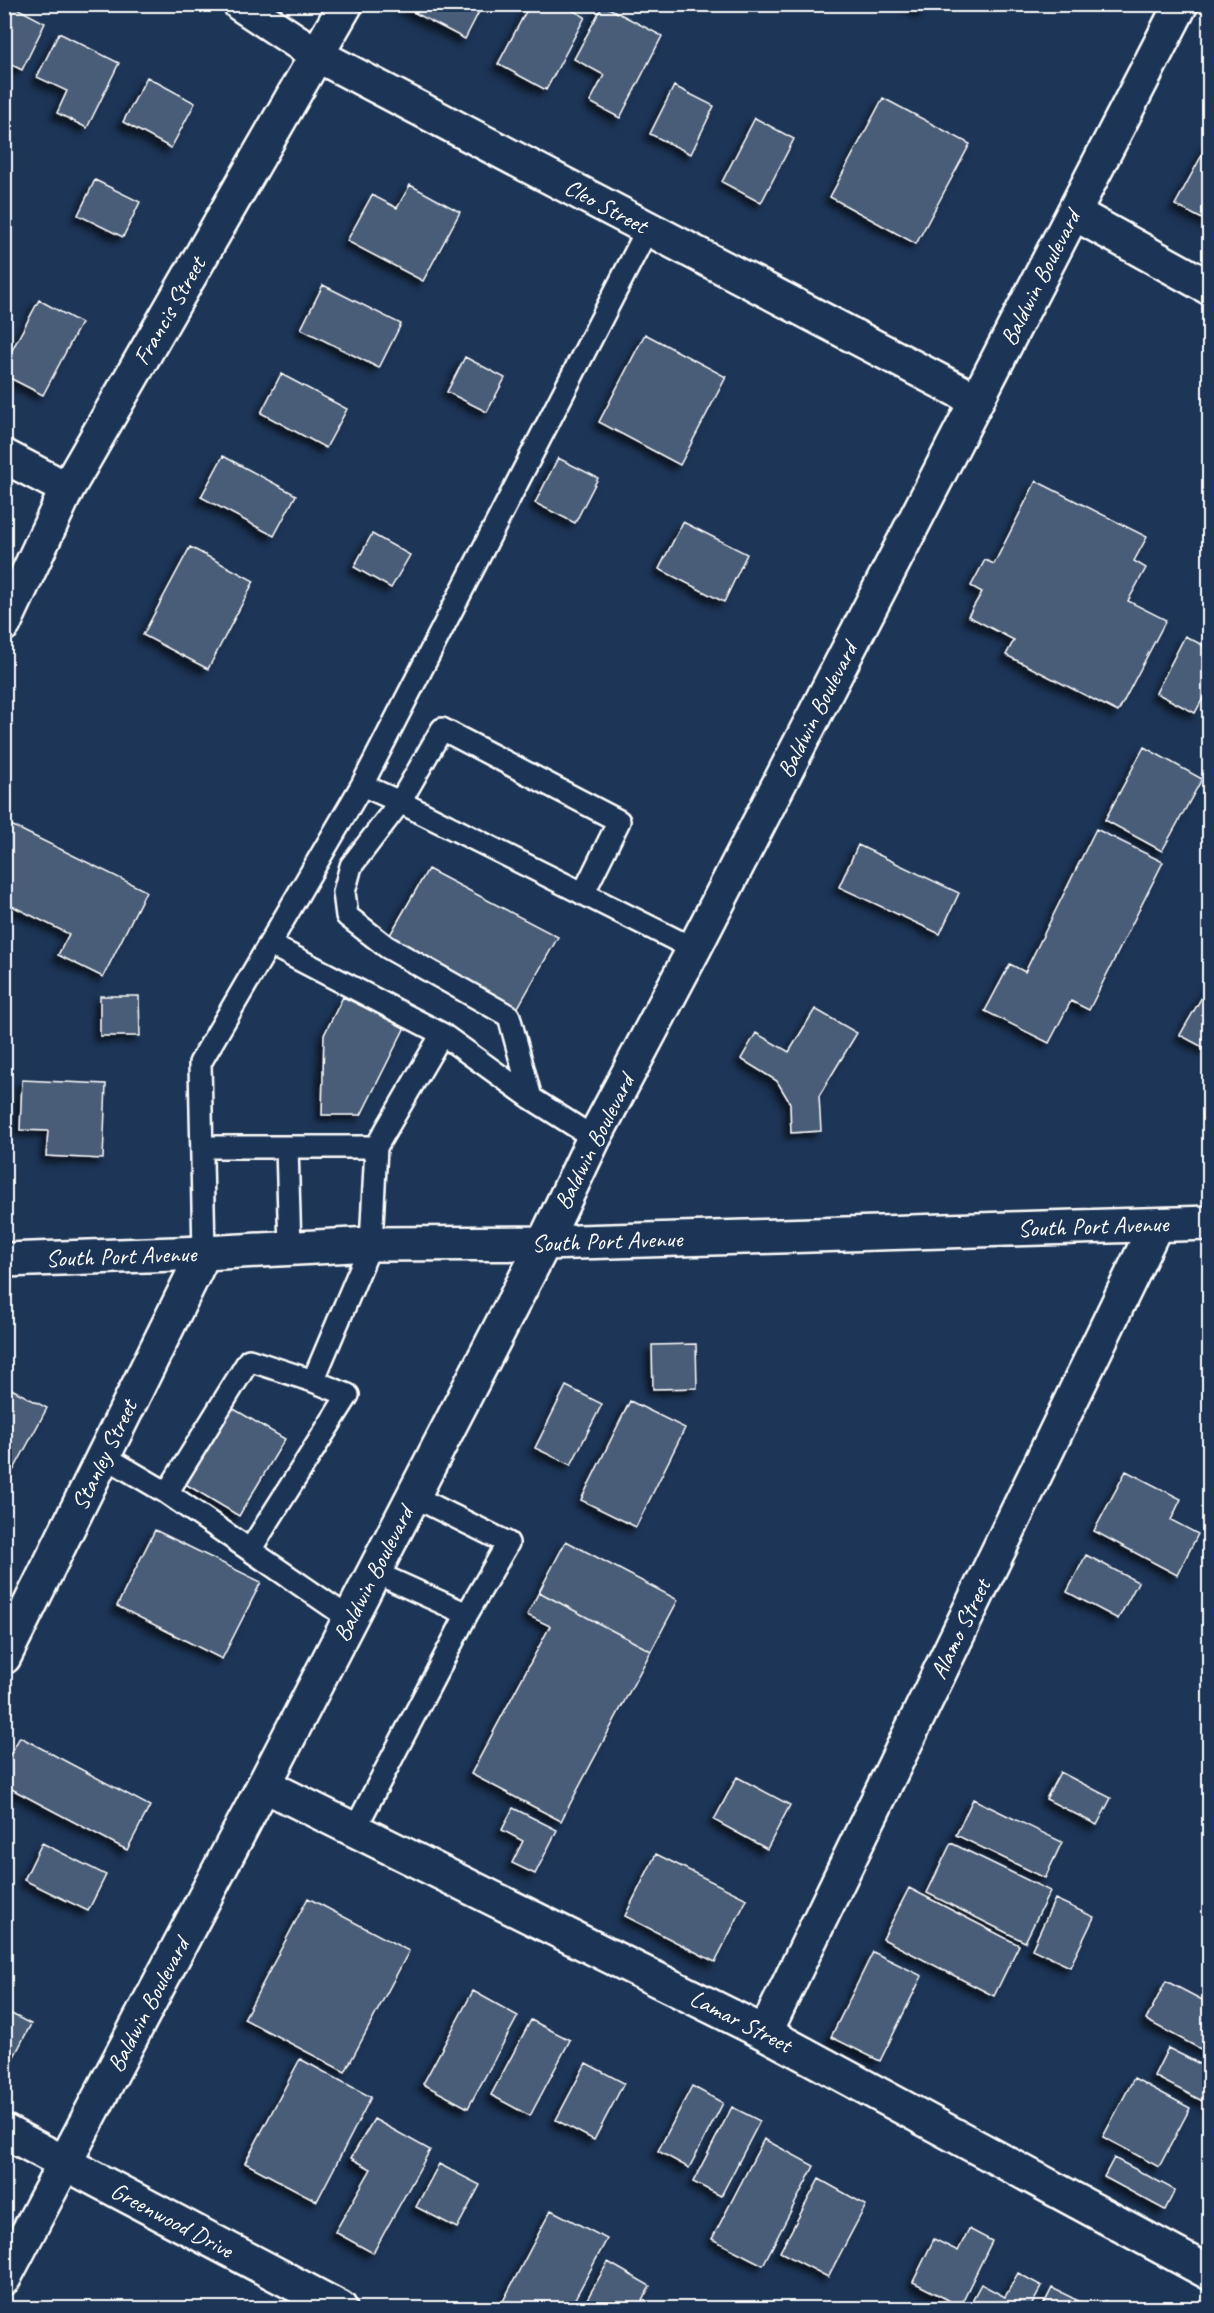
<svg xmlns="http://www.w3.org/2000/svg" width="1214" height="2313" viewBox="0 0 1214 2313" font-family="Caveat,sans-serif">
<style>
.building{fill:#4a5d79;stroke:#fff;stroke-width:1.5;filter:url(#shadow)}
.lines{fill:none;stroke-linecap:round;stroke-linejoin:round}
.lane-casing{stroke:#fff;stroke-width:26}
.street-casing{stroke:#fff;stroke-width:38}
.secondary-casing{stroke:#fff;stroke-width:38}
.lane{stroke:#1d3557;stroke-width:21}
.street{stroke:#1d3557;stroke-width:33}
.secondary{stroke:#1d3557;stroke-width:33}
.labels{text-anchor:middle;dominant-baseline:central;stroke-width:4.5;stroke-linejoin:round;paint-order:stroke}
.street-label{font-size:24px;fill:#fff;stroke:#1d3557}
</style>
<defs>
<filter id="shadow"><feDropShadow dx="-5.5" dy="5.5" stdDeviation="3" flood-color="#0009"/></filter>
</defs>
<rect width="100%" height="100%" fill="#1d3557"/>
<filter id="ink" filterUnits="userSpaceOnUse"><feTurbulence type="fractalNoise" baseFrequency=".0167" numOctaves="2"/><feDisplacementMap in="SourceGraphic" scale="12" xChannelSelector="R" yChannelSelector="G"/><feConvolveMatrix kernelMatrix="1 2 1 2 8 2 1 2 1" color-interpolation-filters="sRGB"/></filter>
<g filter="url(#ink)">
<path class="building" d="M 4,4 L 9,4 L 45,23 L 22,70 L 4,61 Z
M 398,4 L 483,4 L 465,39 Z
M 530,4 L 562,4 L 585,17 L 546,90 L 498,64 Z
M 907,4 L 927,4 L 923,13 Z
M 603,5 L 662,36 L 620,118 L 590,102 L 604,75 L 574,59 Z
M 59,33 L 119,63 L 87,128 L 57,113 L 67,91 L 37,77 Z
M 147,77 L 195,103 L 171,148 L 123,122 Z
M 674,86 L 714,106 L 691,154 L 650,134 Z
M 883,98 L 970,144 L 916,244 L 830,197 Z
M 755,118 L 794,139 L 761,203 L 722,182 Z
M 1210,140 L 1210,223 L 1175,205 Z
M 95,180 L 140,202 L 123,237 L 78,215 Z
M 410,185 L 460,212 L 423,281 L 347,241 L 372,195 L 397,208 Z
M 323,285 L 401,324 L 379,368 L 301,329 Z
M 39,300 L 81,323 L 43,395 L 4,375 L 4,365 Z
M 645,334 L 726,377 L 680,465 L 599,422 Z
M 465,357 L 505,378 L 487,412 L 447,392 Z
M 281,374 L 347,409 L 326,448 L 261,413 Z
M 223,456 L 296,495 L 274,536 L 201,497 Z
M 558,458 L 598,478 L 575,523 L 535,503 Z
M 1036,481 L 1147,537 L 1134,561 L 1146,568 L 1128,601 L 1166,620 L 1118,712 L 1006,655 L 1014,640 L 968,616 L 982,592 L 971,586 L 985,560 L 994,564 Z
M 683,522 L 747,554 L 724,602 L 659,569 Z
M 372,534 L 410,555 L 391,588 L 354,567 Z
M 190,547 L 254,581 L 208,669 L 143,635 Z
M 1185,636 L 1210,649 L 1210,685 L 1195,713 L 1156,693 Z
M 1144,747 L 1202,779 L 1162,851 L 1105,820 Z
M 11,825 L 146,891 L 103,977 L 58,955 L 69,934 L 4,902 L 4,837 Z
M 1096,829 L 1163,862 L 1089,1010 L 1071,1001 L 1049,1043 L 985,1011 L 1010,964 L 1025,972 Z
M 858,845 L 959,893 L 940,934 L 839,887 Z
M 428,869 L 558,937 L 517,1009 L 387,940 Z
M 1210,983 L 1210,1051 L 1180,1035 Z
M 100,996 L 139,996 L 140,1036 L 100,1036 Z
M 343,997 L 405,1027 L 361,1115 L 322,1115 L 324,1035 Z
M 815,1009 L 857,1033 L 819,1096 L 821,1131 L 791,1133 L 790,1103 L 777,1081 L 741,1059 L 756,1033 L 789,1052 Z
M 22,1080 L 106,1084 L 103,1159 L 46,1156 L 48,1131 L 20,1130 Z
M 696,1344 L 697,1388 L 653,1389 L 652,1345 Z
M 4,1385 L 47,1408 L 4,1488 Z
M 566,1386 L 602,1404 L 571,1465 L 535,1448 Z
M 630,1401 L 685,1428 L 636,1527 L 581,1500 Z
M 227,1405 L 285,1439 L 239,1516 L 182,1482 Z
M 1126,1471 L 1181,1499 L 1171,1520 L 1198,1534 L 1177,1575 L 1094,1531 Z
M 155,1530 L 261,1582 L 222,1659 L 117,1606 Z
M 566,1541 L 678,1600 L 651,1651 L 539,1592 Z
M 1086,1555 L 1138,1582 L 1118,1619 L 1067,1592 Z
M 539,1592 L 651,1651 L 561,1821 L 471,1774 L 550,1626 L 527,1615 Z
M 20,1737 L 150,1806 L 127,1850 L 4,1785 L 4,1766 Z
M 1060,1772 L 1111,1798 L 1097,1825 L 1046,1799 Z
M 737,1777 L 790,1805 L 767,1849 L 714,1820 Z
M 973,1799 L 1062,1842 L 1045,1878 L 956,1835 Z
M 513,1808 L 557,1830 L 535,1874 L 512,1863 L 523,1841 L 502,1830 Z
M 42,1843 L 106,1875 L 88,1911 L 24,1880 Z
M 951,1843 L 1050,1891 L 1025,1942 L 927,1893 Z
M 656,1854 L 747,1899 L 715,1962 L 625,1916 Z
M 909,1888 L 1019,1945 L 994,1996 L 883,1939 Z
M 308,1898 L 409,1951 L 345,2072 L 244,2019 Z
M 1055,1899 L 1094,1917 L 1070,1967 L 1032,1949 Z
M 873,1952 L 922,1976 L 880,2061 L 831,2037 Z
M 1166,1981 L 1210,2004 L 1210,2054 L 1146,2020 Z
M 473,1991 L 518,2016 L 468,2108 L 423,2084 Z
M 4,2010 L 31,2024 L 8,2068 L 4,2066 Z
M 531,2020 L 570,2040 L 530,2116 L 491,2095 Z
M 1168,2048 L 1210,2069 L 1210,2105 L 1154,2076 Z
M 300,2059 L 371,2097 L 317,2201 L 245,2163 Z
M 586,2063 L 624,2083 L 594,2140 L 556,2120 Z
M 1134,2078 L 1190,2108 L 1159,2167 L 1103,2137 Z
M 692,2086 L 723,2103 L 689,2168 L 658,2151 Z
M 732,2107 L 760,2121 L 721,2196 L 693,2182 Z
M 374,2119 L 430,2150 L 373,2253 L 335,2232 L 371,2169 L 351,2158 Z
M 764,2139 L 814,2166 L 763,2265 L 712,2239 Z
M 1114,2158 L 1175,2190 L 1165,2210 L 1104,2177 Z
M 439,2164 L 480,2185 L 457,2228 L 416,2207 Z
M 819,2179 L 866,2205 L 828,2277 L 780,2252 Z
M 551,2210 L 607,2239 L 570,2308 L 503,2308 L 500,2307 Z
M 969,2229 L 992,2241 L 960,2306 L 913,2282 L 934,2239 L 958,2251 Z
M 608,2262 L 650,2286 L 638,2308 L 582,2308 Z
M 1018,2273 L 1042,2286 L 1030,2308 L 968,2308 L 981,2284 L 1005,2297 Z
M 1052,2288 L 1081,2302 L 1077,2308 L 1042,2308 Z
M 1105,2301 L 1120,2308 L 1102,2308 Z"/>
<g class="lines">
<g class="lane-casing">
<path id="lane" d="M 362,785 L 400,802 L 351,866 L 344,892 L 347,916 L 387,947 L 509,1016 L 531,1098 L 594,1138
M 583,894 L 619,821 L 442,729 L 400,802 L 694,949
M 271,945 L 442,1034
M 202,1147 L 376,1147 L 371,1244 L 313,1381
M 287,1147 L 290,1249
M 376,1147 L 442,1034 L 531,1098
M 204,1253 L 200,1063 L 362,785 L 648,228
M 104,1456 L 167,1493 L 350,1619
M 167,1493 L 249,1360 L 313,1381 L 348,1395 L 250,1550
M 413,1496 L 508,1543 L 467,1614
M 355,1829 L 467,1614 L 374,1572"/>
</g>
<g class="street-casing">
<path id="street" d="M 240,4 L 317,55 L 976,400
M 1074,213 L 1210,288
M 4,456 L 67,489
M 4,624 L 67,489 L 346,4
M 4,1657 L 204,1253
M 264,1785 L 765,2033 L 1210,2273
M 765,2033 L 1156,1225"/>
</g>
<g class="secondary-casing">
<path id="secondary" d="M 4,1260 L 204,1253 L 371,1244 L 544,1243 L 1210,1223
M 4,2131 L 340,2308
M 4,2278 L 264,1785 L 544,1243 L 594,1138 L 694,949 L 1181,4"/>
</g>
<use href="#lane" class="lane"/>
<use href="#street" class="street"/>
<use href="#secondary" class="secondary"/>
</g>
</g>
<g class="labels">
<g class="street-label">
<text transform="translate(606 206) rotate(28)">Cleo Street</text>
<text transform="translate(1040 278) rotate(-63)">Baldwin Boulevard</text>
<text transform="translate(169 311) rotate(-60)">Francis Street</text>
<text transform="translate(817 710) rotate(-63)">Baldwin Boulevard</text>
<text transform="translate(594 1142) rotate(-63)">Baldwin Boulevard</text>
<text transform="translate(1093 1226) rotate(-2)">South Port Avenue</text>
<text transform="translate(607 1241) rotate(-2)">South Port Avenue</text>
<text transform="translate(121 1256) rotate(-2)">South Port Avenue</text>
<text transform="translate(104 1455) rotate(-64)">Stanley Street</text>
<text transform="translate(373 1574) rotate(-63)">Baldwin Boulevard</text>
<text transform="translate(960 1629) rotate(-64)">Alamo Street</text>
<text transform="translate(148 2005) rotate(-62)">Baldwin Boulevard</text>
<text transform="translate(741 2021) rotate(27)">Lamar Street</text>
<text transform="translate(172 2220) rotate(28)">Greenwood Drive</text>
</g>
</g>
<rect width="1214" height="2313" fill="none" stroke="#1d3557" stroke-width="24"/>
<rect x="12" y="12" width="1190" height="2289" fill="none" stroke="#fff" stroke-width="2" filter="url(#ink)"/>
</svg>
